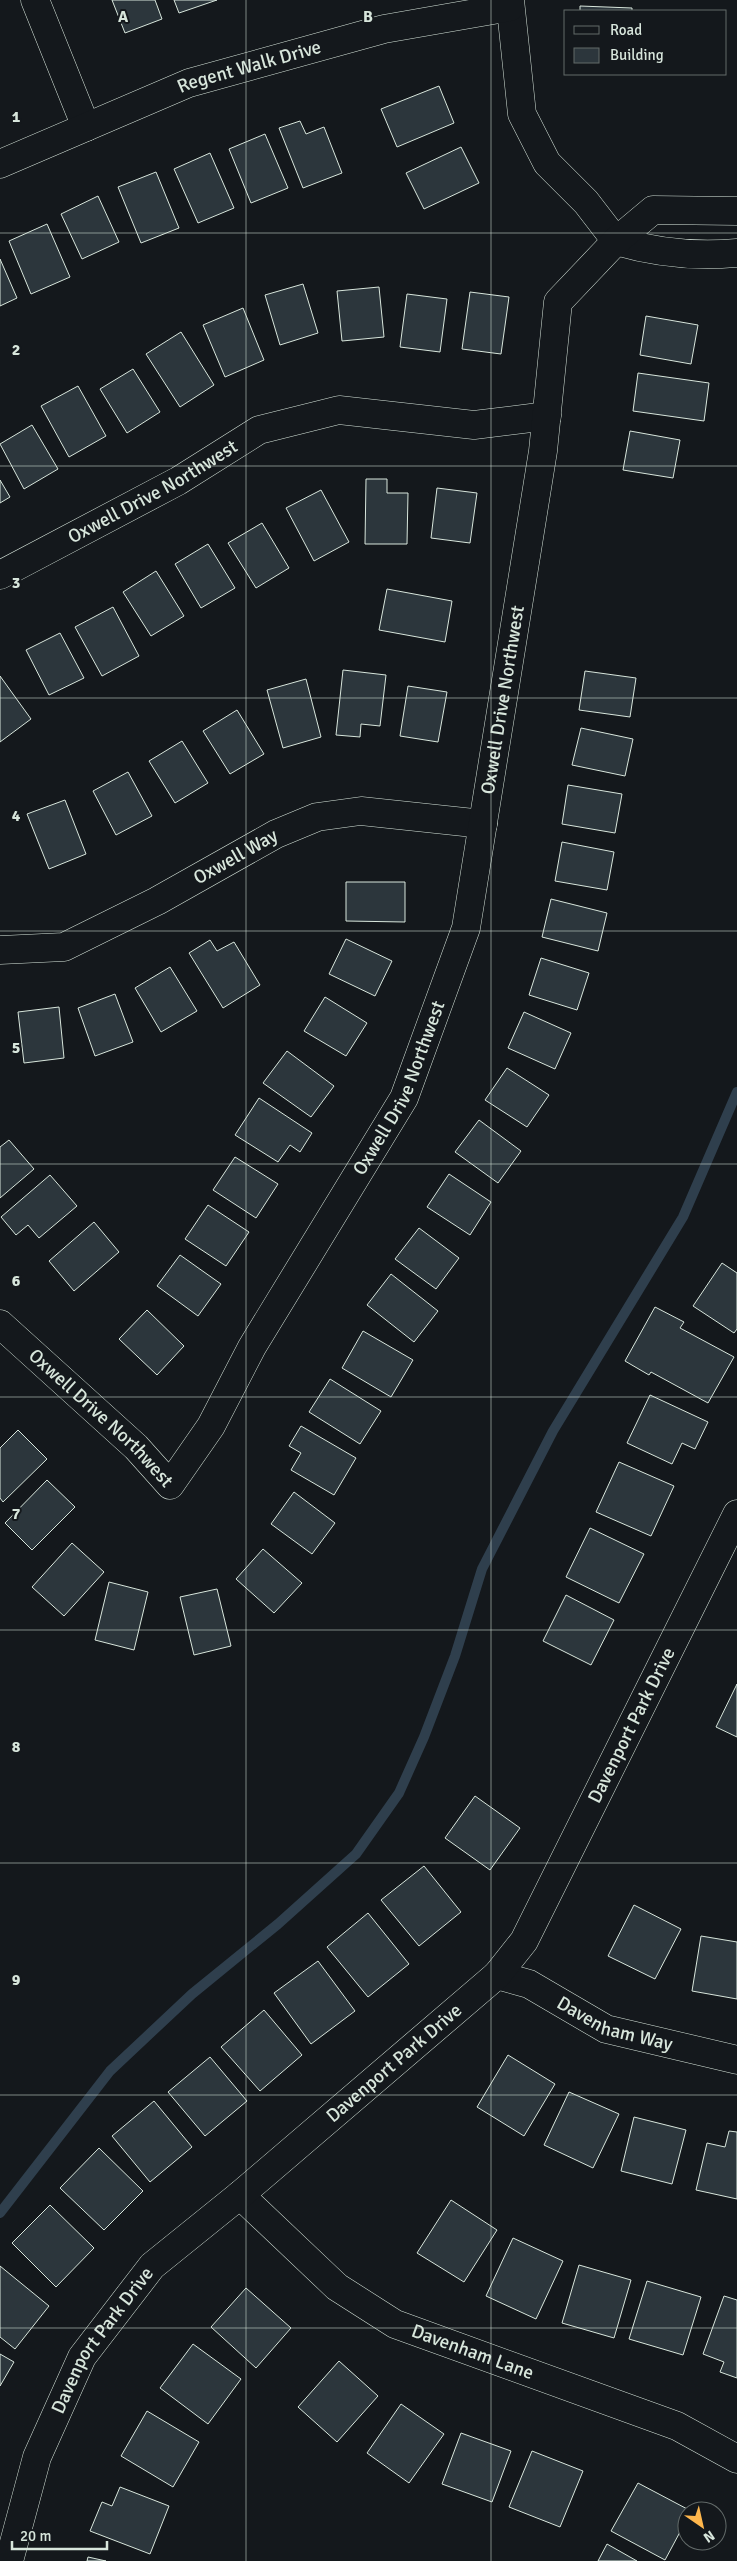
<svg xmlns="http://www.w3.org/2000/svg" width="737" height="2561" viewBox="0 0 737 2561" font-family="Signika,sans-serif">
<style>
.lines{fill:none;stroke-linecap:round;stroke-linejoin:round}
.stream{stroke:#2f3f4d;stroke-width:10}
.building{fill:#2c363c;stroke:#d8e6dc}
.minor-casing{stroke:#d8e6dc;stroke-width:29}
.minor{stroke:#14181c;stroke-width:28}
.grid{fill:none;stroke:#d8e6dc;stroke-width:1;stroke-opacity:0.55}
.labels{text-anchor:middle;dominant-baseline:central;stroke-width:4;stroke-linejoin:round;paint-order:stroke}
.street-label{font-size:19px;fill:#d8e6dc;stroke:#14181c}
.grid-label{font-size:16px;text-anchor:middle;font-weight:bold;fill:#d8e6dc;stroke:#14181c;stroke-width:4;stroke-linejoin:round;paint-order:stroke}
</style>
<rect width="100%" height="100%" fill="#14181c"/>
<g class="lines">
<path class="stream" d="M 0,2213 L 110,2071 L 192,1994 L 278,1924 L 356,1854 L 399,1793 L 424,1737 L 455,1656 L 482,1569 L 553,1431 L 683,1217 L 737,1092"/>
</g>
<path class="building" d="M 112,0 L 155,0 L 162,19 L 125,33 Z
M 174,0 L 217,0 L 179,13 Z
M 580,6 L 632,8 L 632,11 L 580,11 Z
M 439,86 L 454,123 L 397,147 L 381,109 Z
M 300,121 L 306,134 L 324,127 L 342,173 L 303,188 L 279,128 Z
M 265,134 L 288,188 L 251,203 L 229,149 Z
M 461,147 L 479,183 L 424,209 L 406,173 Z
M 210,153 L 234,208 L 198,223 L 174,169 Z
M 156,172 L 179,228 L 141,243 L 118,187 Z
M 98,196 L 119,242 L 82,259 L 61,214 Z
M 47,224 L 70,277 L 31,294 L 9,241 Z
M 0,259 L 17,298 L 0,306 Z
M 303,284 L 318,333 L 280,345 L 265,295 Z
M 379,287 L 384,337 L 342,341 L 337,291 Z
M 470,292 L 509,297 L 501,354 L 462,349 Z
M 407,294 L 447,299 L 440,352 L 400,347 Z
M 243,308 L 264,360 L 225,377 L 203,325 Z
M 646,316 L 698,325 L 691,364 L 640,355 Z
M 181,332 L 214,385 L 180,407 L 146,354 Z
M 133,369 L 160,412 L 127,433 L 100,389 Z
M 638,373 L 709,383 L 704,421 L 633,411 Z
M 78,386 L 106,436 L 69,457 L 41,406 Z
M 32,425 L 58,469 L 24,489 L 0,444 Z
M 630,431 L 680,440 L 673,478 L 623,470 Z
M 366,479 L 387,479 L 387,493 L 408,493 L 407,544 L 365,544 Z
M 0,480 L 10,497 L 0,503 Z
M 437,488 L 477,493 L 470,543 L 431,538 Z
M 321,490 L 349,542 L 314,561 L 286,508 Z
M 262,523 L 289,568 L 256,588 L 228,543 Z
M 208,544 L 235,588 L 201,608 L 175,564 Z
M 156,571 L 184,616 L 151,636 L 123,592 Z
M 387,589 L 452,601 L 445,642 L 379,630 Z
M 113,607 L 139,656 L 102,676 L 75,627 Z
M 60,633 L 84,678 L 49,695 L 26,650 Z
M 343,670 L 386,675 L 380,726 L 361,724 L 360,737 L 336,735 Z
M 585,671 L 636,678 L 630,717 L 579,710 Z
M 0,676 L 31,719 L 0,742 Z
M 306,679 L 321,737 L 283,748 L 267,690 Z
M 408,686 L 447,692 L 438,742 L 400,736 Z
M 237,710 L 264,754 L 230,774 L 203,731 Z
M 581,728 L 633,739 L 625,776 L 572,765 Z
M 182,741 L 208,783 L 175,803 L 149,761 Z
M 128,772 L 152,816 L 116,835 L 93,791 Z
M 568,785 L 622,794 L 615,833 L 562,824 Z
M 65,800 L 86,854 L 49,869 L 27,814 Z
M 562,842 L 614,852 L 607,890 L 555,881 Z
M 346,882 L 405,882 L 405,922 L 346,921 Z
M 551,899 L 607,913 L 598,951 L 542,937 Z
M 346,939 L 392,961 L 375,996 L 329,974 Z
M 210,940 L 217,951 L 234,942 L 260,985 L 223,1008 L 189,953 Z
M 541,958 L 589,973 L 577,1010 L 529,995 Z
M 170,967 L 197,1011 L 161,1032 L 135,988 Z
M 115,994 L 133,1042 L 95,1056 L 78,1008 Z
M 325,997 L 367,1023 L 346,1056 L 304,1031 Z
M 59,1007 L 64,1058 L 24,1063 L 18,1012 Z
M 524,1012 L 571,1033 L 555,1069 L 508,1048 Z
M 287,1051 L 334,1086 L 311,1117 L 263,1083 Z
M 507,1068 L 549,1095 L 527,1127 L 485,1100 Z
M 259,1098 L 312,1133 L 300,1152 L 290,1145 L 278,1162 L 235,1135 Z
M 479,1120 L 521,1151 L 498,1183 L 455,1152 Z
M 9,1140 L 34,1169 L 0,1198 L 0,1147 Z
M 235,1157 L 278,1184 L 256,1218 L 213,1190 Z
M 449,1174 L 491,1202 L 470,1235 L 427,1207 Z
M 50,1175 L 77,1206 L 39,1238 L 28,1225 L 16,1235 L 1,1217 Z
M 208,1205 L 249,1232 L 226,1266 L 185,1239 Z
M 94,1222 L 119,1252 L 74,1291 L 49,1261 Z
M 419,1228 L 459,1258 L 436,1289 L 395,1259 Z
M 180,1255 L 221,1284 L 198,1316 L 157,1286 Z
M 722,1263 L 737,1273 L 737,1329 L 734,1333 L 693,1306 Z
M 391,1274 L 438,1311 L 414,1342 L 367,1305 Z
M 655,1307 L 684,1322 L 680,1328 L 734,1357 L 708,1403 L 651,1372 L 649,1375 L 625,1361 Z
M 147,1310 L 184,1346 L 157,1375 L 119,1339 Z
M 363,1331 L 413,1360 L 391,1397 L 342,1368 Z
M 330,1379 L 381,1411 L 360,1444 L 309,1412 Z
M 650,1395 L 708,1422 L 695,1449 L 682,1443 L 672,1464 L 627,1443 Z
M 301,1426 L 356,1458 L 334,1495 L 291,1470 L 301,1453 L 289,1446 Z
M 18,1430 L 47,1459 L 3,1502 L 0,1498 L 0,1448 Z
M 619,1462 L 674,1486 L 651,1536 L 596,1512 Z
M 47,1480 L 75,1507 L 32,1550 L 5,1523 Z
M 294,1492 L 335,1523 L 312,1554 L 271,1524 Z
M 590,1528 L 644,1554 L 619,1603 L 566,1577 Z
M 72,1543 L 104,1572 L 64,1616 L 32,1587 Z
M 263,1549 L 302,1583 L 274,1613 L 236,1579 Z
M 109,1582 L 148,1592 L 134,1650 L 95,1640 Z
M 217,1589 L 231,1646 L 194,1655 L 180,1597 Z
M 566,1595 L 614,1620 L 591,1665 L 543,1641 Z
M 737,1684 L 737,1737 L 716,1727 Z
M 475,1796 L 520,1828 L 490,1870 L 445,1838 Z
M 424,1866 L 461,1912 L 419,1946 L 381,1900 Z
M 634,1905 L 681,1929 L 655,1979 L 608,1956 Z
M 368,1913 L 409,1964 L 368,1997 L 327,1947 Z
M 701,1936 L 737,1942 L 737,1999 L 692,1991 Z
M 318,1961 L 355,2011 L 311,2044 L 274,1993 Z
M 264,2010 L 302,2055 L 260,2091 L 221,2047 Z
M 508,2055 L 555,2084 L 524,2136 L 477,2107 Z
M 210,2057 L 247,2101 L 205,2136 L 168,2092 Z
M 569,2092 L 619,2114 L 593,2168 L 544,2145 Z
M 154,2101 L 192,2147 L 150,2182 L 112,2136 Z
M 634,2117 L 686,2130 L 672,2184 L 621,2171 Z
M 729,2131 L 737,2132 L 737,2199 L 696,2190 L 707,2143 L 725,2147 Z
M 99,2148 L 143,2191 L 104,2230 L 60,2188 Z
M 451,2200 L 497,2230 L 464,2282 L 417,2253 Z
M 50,2205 L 94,2248 L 56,2287 L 12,2243 Z
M 513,2238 L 563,2261 L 536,2319 L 486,2296 Z
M 579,2265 L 631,2280 L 614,2338 L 562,2323 Z
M 0,2266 L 49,2306 L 15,2349 L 0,2337 Z
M 647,2281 L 701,2297 L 683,2355 L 629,2339 Z
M 246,2288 L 291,2328 L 256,2368 L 211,2327 Z
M 724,2296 L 737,2300 L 737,2378 L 720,2372 L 724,2362 L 703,2354 Z
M 193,2344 L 241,2379 L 208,2424 L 160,2388 Z
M 0,2354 L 14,2362 L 0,2386 Z
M 339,2361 L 378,2396 L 337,2442 L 298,2407 Z
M 401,2404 L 444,2434 L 409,2483 L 367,2453 Z
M 147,2411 L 199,2442 L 173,2487 L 121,2456 Z
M 461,2433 L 511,2451 L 492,2502 L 442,2484 Z
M 532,2451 L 583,2471 L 560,2527 L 509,2507 Z
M 638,2483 L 691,2511 L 687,2511 L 687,2519 L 665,2560 L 611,2531 Z
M 120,2487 L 169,2506 L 150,2554 L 90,2531 L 102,2502 L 112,2506 Z
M 607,2544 L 637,2561 L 598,2561 Z
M 88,2557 L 106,2561 L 87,2561 Z"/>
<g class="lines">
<g class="minor-casing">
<g id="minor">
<path d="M 35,0 L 86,127"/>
<path d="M 510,0 L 522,114 L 547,163 L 586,202 L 616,241"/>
<path id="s1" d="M 0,164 L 189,83 L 384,29 L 510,7"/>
<path d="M 616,241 C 657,253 694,257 737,253"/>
<path id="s2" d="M 0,575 L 178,481 L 259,430 L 339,410 L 474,425 L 547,416"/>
<path id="s3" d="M 0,950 L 64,947 L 157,901 L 276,834 L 317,817 L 361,811 L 483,824"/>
<path id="s4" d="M 0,1324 L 136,1447 L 170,1485 L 211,1426 L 252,1347 L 404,1098 L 466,928 L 543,451 L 558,302 L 616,241 L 653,210 L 737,211"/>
<path id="s5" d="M 497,1975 L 529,1984 L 606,2029 L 737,2060"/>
<path id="s6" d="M 240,2195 L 337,2287 L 395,2324 L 677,2426 L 737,2459"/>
<path id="s7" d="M 9,2561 L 37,2457 L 82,2357 L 152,2266 L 240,2195 L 497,1975 L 524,1941 L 737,1514"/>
</g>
</g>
<use href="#minor" class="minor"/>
</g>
<path class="grid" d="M 246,0 L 246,2561M 491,0 L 491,2561M 0,233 L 737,233M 0,466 L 737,466M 0,698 L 737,698M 0,931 L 737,931M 0,1164 L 737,1164M 0,1397 L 737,1397M 0,1630 L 737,1630M 0,1863 L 737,1863M 0,2095 L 737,2095M 0,2328 L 737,2328"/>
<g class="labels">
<g class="street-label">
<text stroke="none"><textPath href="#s1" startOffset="268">Regent Walk Drive</textPath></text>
<text stroke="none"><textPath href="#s2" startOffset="174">Oxwell Drive Northwest</textPath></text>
<text stroke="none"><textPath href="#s4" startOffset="1099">Oxwell Drive Northwest</textPath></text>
<text stroke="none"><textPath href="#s3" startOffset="258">Oxwell Way</textPath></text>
<text stroke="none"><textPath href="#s4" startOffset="694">Oxwell Drive Northwest</textPath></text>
<text stroke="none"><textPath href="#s4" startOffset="138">Oxwell Drive Northwest</textPath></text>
<text stroke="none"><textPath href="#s7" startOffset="1068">Davenport Park Drive</textPath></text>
<text stroke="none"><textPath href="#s5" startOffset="129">Davenham Way</textPath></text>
<text stroke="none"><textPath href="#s7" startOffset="648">Davenport Park Drive</textPath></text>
<text stroke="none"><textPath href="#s7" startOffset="242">Davenport Park Drive</textPath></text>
<text stroke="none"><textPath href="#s6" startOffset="285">Davenham Lane</textPath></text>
</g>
</g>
<g class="grid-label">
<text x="123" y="22">A</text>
<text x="368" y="22">B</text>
<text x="16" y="122">1</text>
<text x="16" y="355">2</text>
<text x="16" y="588">3</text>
<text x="16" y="821">4</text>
<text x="16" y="1053">5</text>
<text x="16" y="1286">6</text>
<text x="16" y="1519">7</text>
<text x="16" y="1752">8</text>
<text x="16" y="1985">9</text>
</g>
<rect x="564" y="10" width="162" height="65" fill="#14181c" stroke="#626a69"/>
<rect x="574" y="26" width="25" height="8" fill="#14181c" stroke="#626a69"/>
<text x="610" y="35" font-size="15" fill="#d8e6dc">Road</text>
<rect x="574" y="48" width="25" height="15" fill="#2c363c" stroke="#626a69"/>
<text x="610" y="60" font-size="15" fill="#d8e6dc">Building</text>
<g transform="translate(702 2526) rotate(146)"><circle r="24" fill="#14181c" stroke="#626a69"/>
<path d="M0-4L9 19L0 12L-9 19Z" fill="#ffb74d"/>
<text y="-8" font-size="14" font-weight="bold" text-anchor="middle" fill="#d8e6dc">N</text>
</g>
<path d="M12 2541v8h95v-8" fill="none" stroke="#d8e6dc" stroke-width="2.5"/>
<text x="20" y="2541" font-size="15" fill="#d8e6dc" stroke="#14181c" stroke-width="4" paint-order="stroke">20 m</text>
</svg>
